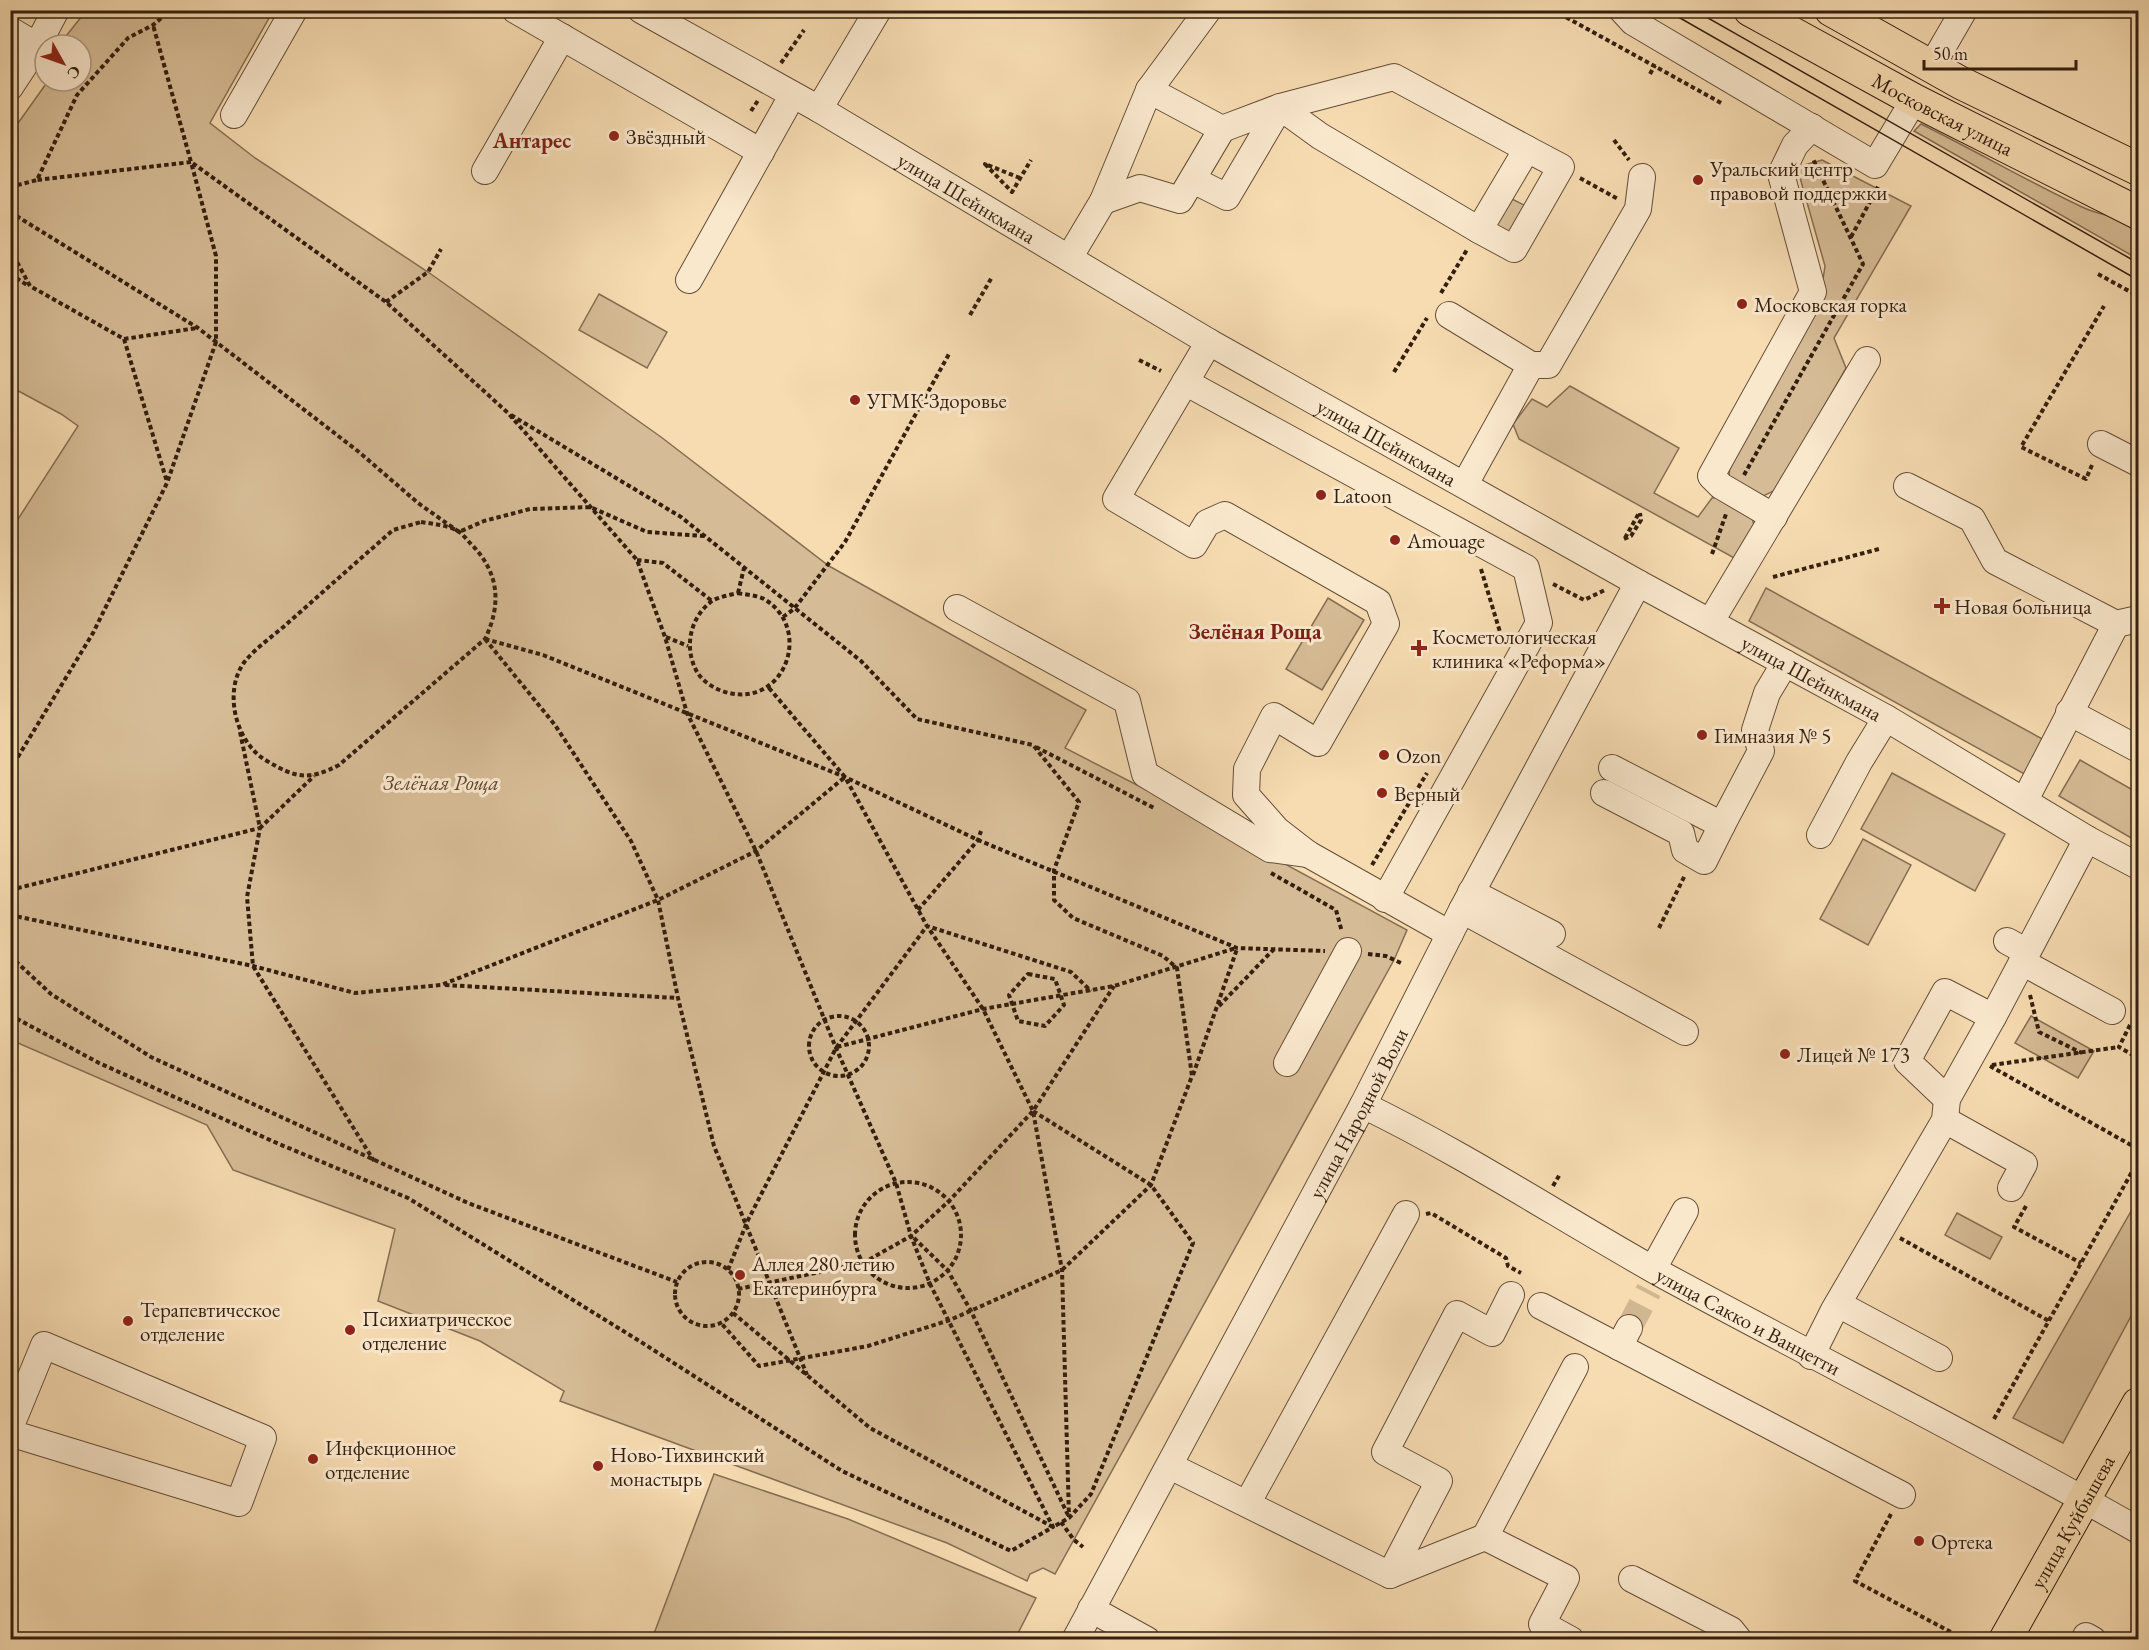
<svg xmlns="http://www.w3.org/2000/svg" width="2149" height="1650" viewBox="0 0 2149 1650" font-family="'EB Garamond',serif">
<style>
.green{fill:#d6bc96;stroke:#856e52;stroke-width:1.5}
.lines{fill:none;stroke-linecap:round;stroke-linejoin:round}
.minor-tunnel{stroke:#d0b691;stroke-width:26;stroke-dasharray:26 13;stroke-linecap:butt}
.minor-casing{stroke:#654e37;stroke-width:28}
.major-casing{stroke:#341f0e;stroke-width:34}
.path{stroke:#341f0e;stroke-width:4;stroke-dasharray:4.5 3;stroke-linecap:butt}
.minor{stroke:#fae8cd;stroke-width:26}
.major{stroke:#f7dcb2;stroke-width:32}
.tram{stroke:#341f0e;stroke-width:1.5}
.poi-dot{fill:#8f2418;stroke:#fae8cd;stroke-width:2}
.labels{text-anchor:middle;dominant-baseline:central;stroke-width:6;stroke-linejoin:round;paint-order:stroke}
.street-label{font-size:21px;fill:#341f0e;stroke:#fae8cd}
.poi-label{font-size:21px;fill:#341f0e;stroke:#fae8cd;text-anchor:start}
.park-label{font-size:21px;font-style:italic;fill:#5c4630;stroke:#fae8cd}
.neighbourhood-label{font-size:22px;font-weight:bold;fill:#7a1f14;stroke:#fae8cd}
</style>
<rect width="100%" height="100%" fill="#f7dcb2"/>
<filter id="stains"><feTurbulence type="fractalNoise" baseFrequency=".00333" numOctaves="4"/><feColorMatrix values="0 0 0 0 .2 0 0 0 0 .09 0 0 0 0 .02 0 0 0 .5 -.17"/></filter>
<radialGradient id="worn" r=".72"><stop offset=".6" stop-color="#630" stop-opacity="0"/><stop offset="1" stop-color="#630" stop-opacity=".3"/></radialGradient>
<path class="green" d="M 86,11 L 273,11 L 210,123 L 255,158 L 428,272 L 661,437 L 829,566 L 1086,710 L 1065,748 L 1174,804 L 1407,930 L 1394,960 L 1055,1574 L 1043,1568 L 1030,1574 L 1027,1581 L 947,1543 L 560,1401 L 564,1391 L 480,1341 L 378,1301 L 395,1229 L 233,1170 L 207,1125 L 11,1040 L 11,530 L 78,426 L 61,414 L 11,387 L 11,133 L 48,81 L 81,81 L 81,45 L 69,45 L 62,41 Z
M 1921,124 C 1976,151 2027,181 2082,207 C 2100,216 2120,216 2138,226 L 2138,259 L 1914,131 Z
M 1822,160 L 1911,206 L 1834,338 L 1846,368 L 1776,490 L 1761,497 L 1729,479 L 1730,462 L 1820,300 L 1825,266 L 1797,167 Z
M 1504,195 L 1530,208 L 1512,240 L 1487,225 Z
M 599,294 L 667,332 L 647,368 L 579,330 Z
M 1570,386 L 1679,448 L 1654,493 L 1698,517 L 1712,498 L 1724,497 L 1751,514 L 1755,529 L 1736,559 L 1519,439 L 1513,424 L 1532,399 L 1547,407 Z
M 1766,588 L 2046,741 L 2028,776 L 1749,621 Z
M 1328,598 L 1364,620 L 1322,690 L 1286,669 Z
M 2080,760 L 2138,793 L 2138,842 L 2059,796 Z
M 1892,773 L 2005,834 L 1975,891 L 1861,829 Z
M 1863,839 L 1911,865 L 1868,945 L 1820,919 Z
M 2031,1016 L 2094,1051 L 2078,1078 L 2015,1043 Z
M 2138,1199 L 2138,1303 L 2063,1443 L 2013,1418 Z
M 1957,1213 L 2002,1237 L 1990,1259 L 1945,1235 Z
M 714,1474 L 848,1519 L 1036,1598 L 1015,1639 L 652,1639 Z"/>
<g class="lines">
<path class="minor-tunnel" d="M 1629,1328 L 1649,1290"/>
<g class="minor-casing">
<g id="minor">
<path d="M 515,10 L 761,152"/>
<path id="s1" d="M 641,10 L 819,109 L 1209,342 L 1638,583 L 1886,718 L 2087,839 L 2138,866"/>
<path d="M 1622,10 L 1633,22 L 1875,165 L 1914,100"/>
<path d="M 10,30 L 37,46 L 10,87"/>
<path d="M 37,46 L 56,10"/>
<path d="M 1931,67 L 1964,10"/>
<path d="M 1149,90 L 1222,129 L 1280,107 L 1227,197 L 1193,180"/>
<path d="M 819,109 L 878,10"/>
<path d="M 234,115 L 294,10"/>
<path d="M 1527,149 L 1561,167 L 1514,249 L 1479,230 Z"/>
<path d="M 485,171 L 562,37"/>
<path d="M 1103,201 L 1140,188 L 1180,200 L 1222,129"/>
<path d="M 1479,230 L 1320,136 L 1280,107 L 1394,77 L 1527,149"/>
<path d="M 1069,258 L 1103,201 L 1149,90 L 1208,10"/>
<path d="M 689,280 L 792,96"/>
<path d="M 1449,315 L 1531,365"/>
<path d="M 1209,342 L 1116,499 L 1194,545 L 1207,523 L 1225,515 L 1378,602 L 1386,624 L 1318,743 L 1274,716 L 1247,769 L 1246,795 L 1277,830 L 1308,854 L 1450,934"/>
<path d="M 1185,382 L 1526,568 L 1539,623 L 1385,899"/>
<path d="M 2101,444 L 2138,463"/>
<path d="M 1465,484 L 1531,365 L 1548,365 L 1638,209 L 1642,177"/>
<path d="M 1907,486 L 1972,519 L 1995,561 L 2116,624"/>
<path d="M 1774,517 L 1721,486 L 1711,476 L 1813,292 L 1781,174 L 1795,145 L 1812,127"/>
<path d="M 957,608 L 1127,701 L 1145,774 L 1270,849 L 1308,854"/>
<path d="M 1711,621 L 1867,360"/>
<path d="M 2069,712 L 2138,749"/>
<path d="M 1612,768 L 1722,825 L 1761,751 L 1755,730 L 1767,693 L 1785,663"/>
<path d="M 1604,793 L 1681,833 L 1685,850 L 1704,861 L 1722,825"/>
<path d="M 2025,800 L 2116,624 L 2138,619"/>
<path d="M 1820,835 L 1859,762 L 1886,718"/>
<path d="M 1471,892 L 1552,934"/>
<path d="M 1462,910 L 1685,1032"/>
<path d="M 2007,941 L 2027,952"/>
<path d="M 2022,962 L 2112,1011"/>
<path d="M 1287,1063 L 1348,951"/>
<path d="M 1947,1099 L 1907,1061 L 1945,992 L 1993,1017"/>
<path id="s2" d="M 1363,1105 C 1466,1155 1563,1219 1663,1275 C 1821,1361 1982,1441 2138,1530"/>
<path d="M 1945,1120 L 2024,1164 L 2011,1188"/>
<path d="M 1653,1269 L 1685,1211"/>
<path d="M 1838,1304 L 1939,1358"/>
<path d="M 1541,1306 L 1902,1495"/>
<path d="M 1619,1347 L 1629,1328"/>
<path d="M 1811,1356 L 1834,1310 L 1945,1120 L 1947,1099 L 1993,1017 L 2087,839"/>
<path d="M 10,1428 L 44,1345 L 263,1438 L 239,1503 L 10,1433"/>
<path d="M 1170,1466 L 1390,1575 L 1485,1537 L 1566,1578 L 1542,1624 L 1571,1640"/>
<path d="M 1248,1502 L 1406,1214"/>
<path d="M 1485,1537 L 1575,1367"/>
<path d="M 1390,1575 L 1439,1481 L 1385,1452 L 1457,1314 L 1492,1333 L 1511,1295"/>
<path d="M 1632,1579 L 1731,1630 L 1739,1640"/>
<path d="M 1091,1609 L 1147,1640"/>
<path d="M 2086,1636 L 2093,1640"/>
<path id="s3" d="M 1075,1640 L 1363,1105 L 1462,910 L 1638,583"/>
</g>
</g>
<g class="major-casing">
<g id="major">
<path id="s4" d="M 1750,10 L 1914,100 L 2138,213"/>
<path d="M 1831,10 L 1961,83 L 2138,169"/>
<path id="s5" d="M 2005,1640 L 2138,1404"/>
</g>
</g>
<path class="path" d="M 1553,10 L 1723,104
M 781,63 L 804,30
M 1650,74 L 1655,65
M 751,111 L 759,99
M 1614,140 L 1629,160
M 1020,178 L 985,164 L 1012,192 L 1031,160
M 1580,178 L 1618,199
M 10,187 L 37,180 L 77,95 L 128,38 L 153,25 L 171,10
M 10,212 L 198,328 L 359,452 L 418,503 L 459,532 L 484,521 L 530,509 L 590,507 L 647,532 L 704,536
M 1851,237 L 1879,185
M 10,249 L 30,286 L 124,339 L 197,328
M 10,274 L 27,285
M 2098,274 L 2138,296
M 1441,293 L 1468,248
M 386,302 L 428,272 L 441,249
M 970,315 L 992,277
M 124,339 L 167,482
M 1139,360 L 1161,371
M 1394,372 L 1427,318
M 511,415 L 681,517 L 861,661 L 917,719 L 1033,745 L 1079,802 L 1054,870 L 1054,900 L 1073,918 L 1163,956 L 1177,968 L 1192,1076 L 1151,1185 L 1062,1270 L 950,1320 L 868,1346 L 759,1366 L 721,1323
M 2092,465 L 2086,479 L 2021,447 L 2104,306
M 1744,475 L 1863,264 L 1813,159
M 421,522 C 434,524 447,525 458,531 C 463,534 467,540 471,544 C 499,572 502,604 485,639 L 339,765 C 308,781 296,778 267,761 C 235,743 222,689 246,660 C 258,646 276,634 290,621 C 325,590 359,560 393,530 Z
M 1625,538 L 1639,513
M 1624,539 L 1631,536 L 1641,520 L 1640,513
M 1712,554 L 1726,514
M 637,560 L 663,563 L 712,601
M 1481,569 L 1503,642
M 1773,577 L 1879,549
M 1553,584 L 1584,600 L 1605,590
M 738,593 C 746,595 757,595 764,599 C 813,628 786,706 729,693 C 716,690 702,682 696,670 C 684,647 690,617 712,601 C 718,597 730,595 738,593 Z
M 738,593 L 744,568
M 783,617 L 794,609 L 845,542 L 949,354
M 666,637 L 688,646
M 485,639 L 543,655 L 845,777 L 978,840 L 1237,948 L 1325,951
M 485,639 L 555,725 L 631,841 L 658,900 L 678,998 L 714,1146 L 807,1375
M 769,688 L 845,777 L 927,926 L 983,1009 L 1033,1111 L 1062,1270 L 1069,1517
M 240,732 L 260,828 L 314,776
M 1036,747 L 1154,808
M 10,770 L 93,633 L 167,483 L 216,342 L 216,256 L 191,162 L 37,180
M 1372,865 L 1427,773
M 1271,873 L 1336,910 L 1342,932
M 10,890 L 260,828 L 247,897 L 253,966 L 374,1161
M 918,910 L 978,840 L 981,831
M 10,915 L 253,966 L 355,993 L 441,985 L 658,900 L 756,851 L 845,777
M 1659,928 L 1685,875
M 1368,954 L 1386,956 L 1403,964
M 10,956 L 51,994 L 151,1057 L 468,1203 L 677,1282
M 1028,974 L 1055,979 L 1064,1005 L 1045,1026 L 1018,1021 L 1009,995 Z
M 445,985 L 677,998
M 2030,995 L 2039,1032 L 2082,1053
M 1219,1006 L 1274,949
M 10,1015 L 99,1063 L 279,1144 L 408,1198 L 641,1342 L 842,1471 L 1011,1551 L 1053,1527 L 930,1284 L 911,1236 L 896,1183 L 836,1048 L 756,851 L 687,713 L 665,637 L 637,560 L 508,413 L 386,302 L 191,162 L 153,25
M809 1046a30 30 0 1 1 60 0a30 30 0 1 1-60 0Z
M 2130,1025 L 2119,1047 L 2138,1058
M 837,1047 L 983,1009 L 1114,986 L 1236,948
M 1992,1065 L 2119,1047
M 1990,1066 L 2138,1149
M 1193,1075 L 1237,949
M855 1235a53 53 0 1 1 106 0a53 53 0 1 1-106 0Z
M 1553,1186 L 1560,1174
M 2026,1206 L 2014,1227 L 2081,1263
M 1426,1214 L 1431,1213 L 1506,1258 L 1508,1266 L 1521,1273
M 914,1238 L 948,1271 L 971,1311 L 1068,1515
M 1900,1238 L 2049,1321
M675 1294a32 32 0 1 1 64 0a32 32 0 1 1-64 0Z
M 728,1270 L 747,1222 L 836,1048 L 927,926 L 1071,972 L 1091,991
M 738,1289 L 863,1263 L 911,1236 L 949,1201 L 1033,1111 L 1114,986
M 733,1313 L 870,1428 L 1053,1527 L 1069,1518 L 1091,1494 L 1193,1243 L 1151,1185 L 1033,1111
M 1994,1419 L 2138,1161
M 1891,1514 L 1855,1581 L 1962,1638
M 1061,1522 L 1074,1540 L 1083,1547
M 499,1640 L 520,1634 L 541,1640"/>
<use href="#minor" class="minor"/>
<use href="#major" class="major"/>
<path class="tram" d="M 1666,10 L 2138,280
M 1694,10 L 2138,263"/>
</g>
<g class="poi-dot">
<circle cx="614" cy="136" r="6"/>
<circle cx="1698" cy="180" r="6"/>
<circle cx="1742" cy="304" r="6"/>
<circle cx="855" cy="400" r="6"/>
<circle cx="1321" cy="495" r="6"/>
<circle cx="1395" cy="540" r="6"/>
<path d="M1939 597h6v6h6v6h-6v6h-6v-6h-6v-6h6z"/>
<path d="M1416 639h6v6h6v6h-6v6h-6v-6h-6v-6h6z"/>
<circle cx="1702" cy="735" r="6"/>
<circle cx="1384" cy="755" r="6"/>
<circle cx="1382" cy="793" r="6"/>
<circle cx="1785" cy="1054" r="6"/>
<circle cx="740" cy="1275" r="6"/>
<circle cx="128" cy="1321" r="6"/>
<circle cx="350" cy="1330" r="6"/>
<circle cx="313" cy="1459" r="6"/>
<circle cx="598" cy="1466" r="6"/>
<circle cx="1919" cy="1541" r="6"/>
</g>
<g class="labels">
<g class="street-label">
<text stroke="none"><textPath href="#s4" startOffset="219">Московская улица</textPath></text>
<text stroke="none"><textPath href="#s1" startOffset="376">улица Шейнкмана</textPath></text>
<text stroke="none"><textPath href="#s1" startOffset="862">улица Шейнкмана</textPath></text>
<text stroke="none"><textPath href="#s1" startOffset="1348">улица Шейнкмана</textPath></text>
<text stroke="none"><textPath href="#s3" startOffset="598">улица Народной Воли</textPath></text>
<text stroke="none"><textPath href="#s2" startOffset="442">улица Сакко и Ванцетти</textPath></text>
<text stroke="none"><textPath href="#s5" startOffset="136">улица Куйбышева</textPath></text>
</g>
<g class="poi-label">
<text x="626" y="136">Звёздный</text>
<text x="1710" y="168">Уральский центр<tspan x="1710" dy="24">правовой поддержки</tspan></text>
<text x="1754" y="304">Московская горка</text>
<text x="867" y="400">УГМК-Здоровье</text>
<text x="1333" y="495">Latoon</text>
<text x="1407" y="540">Amouage</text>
<text x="1954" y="606">Новая больница</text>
<text x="1432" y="636">Косметологическая<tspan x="1432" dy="24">клиника «Реформа»</tspan></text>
<text x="1714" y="735">Гимназия № 5</text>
<text x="1396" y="755">Ozon</text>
<text x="1394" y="793">Верный</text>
<text x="1797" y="1054">Лицей № 173</text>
<text x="752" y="1263">Аллея 280 летию<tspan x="752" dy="24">Екатеринбурга</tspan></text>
<text x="140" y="1309">Терапевтическое<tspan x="140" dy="24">отделение</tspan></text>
<text x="362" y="1318">Психиатрическое<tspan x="362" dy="24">отделение</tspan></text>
<text x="325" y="1447">Инфекционное<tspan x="325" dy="24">отделение</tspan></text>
<text x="610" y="1454">Ново-Тихвинский<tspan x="610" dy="24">монастырь</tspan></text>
<text x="1931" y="1541">Ортека</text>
</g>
<g class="park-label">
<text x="441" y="782">Зелёная Роща</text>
</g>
<g class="neighbourhood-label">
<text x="532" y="140">Антарес</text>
<text x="1255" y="631">Зелёная Роща</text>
</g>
</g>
<rect width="2149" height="1650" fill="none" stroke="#f7dcb2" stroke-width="36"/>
<rect x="12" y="12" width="2125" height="1626" fill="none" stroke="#341f0e" stroke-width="3"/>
<rect x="18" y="18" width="2113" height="1614" fill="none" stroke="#341f0e" stroke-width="1.5"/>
<g transform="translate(63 63) rotate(130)"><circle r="28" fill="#fae8cd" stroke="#ab9881" stroke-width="1.5"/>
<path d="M0-4.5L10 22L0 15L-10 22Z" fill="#8f2418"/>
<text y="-9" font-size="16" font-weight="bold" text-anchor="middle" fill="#341f0e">С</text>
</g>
<path d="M1924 60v9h152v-9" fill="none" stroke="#341f0e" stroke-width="3"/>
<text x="1933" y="60" font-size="18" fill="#341f0e" stroke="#fae8cd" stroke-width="4.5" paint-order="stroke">50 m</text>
<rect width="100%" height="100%" filter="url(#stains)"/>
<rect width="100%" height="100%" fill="url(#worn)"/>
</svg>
